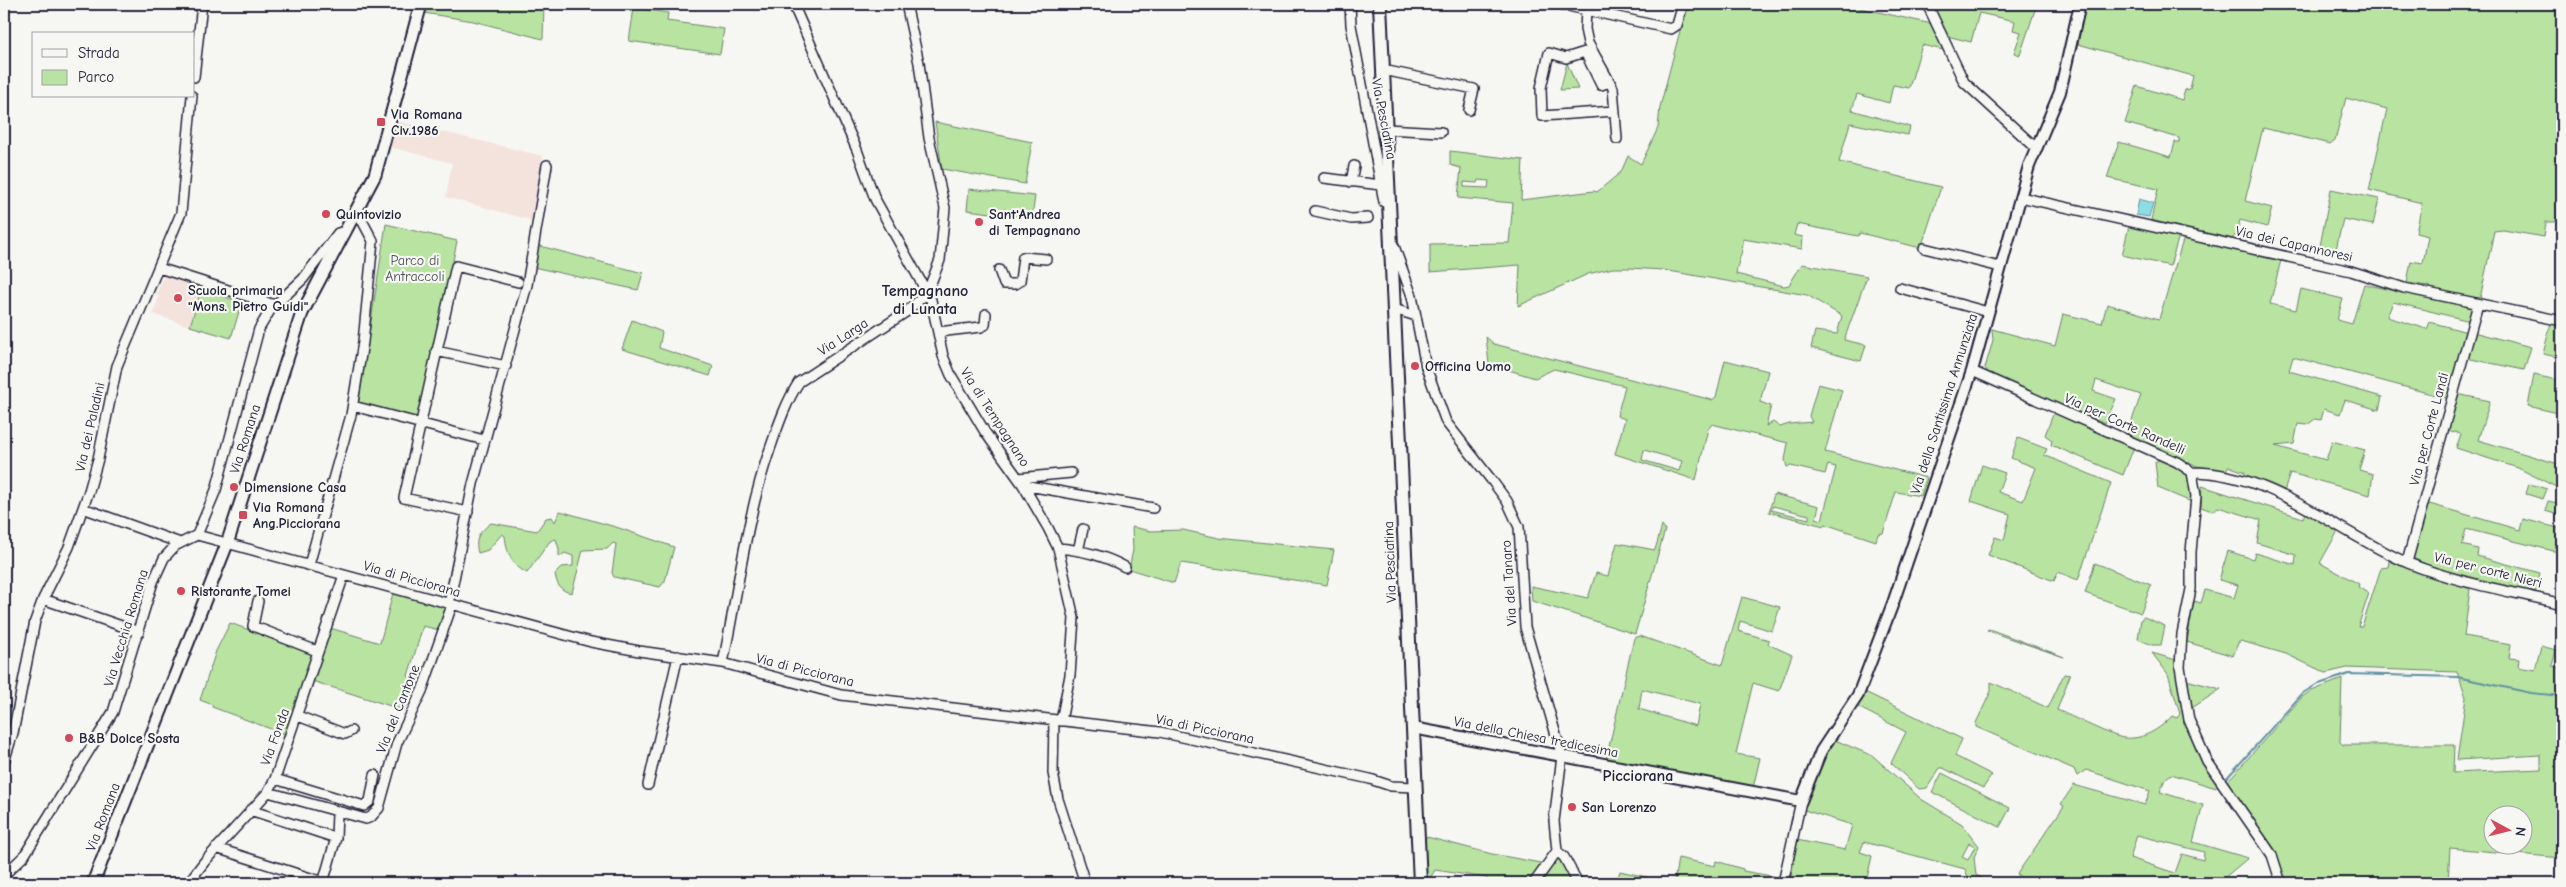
<svg xmlns="http://www.w3.org/2000/svg" width="2566" height="887" viewBox="0 0 2566 887" font-family="'Comic Neue',sans-serif">
<style>
.built{fill:#f4e2dd}
.green{fill:#b8e3a0;stroke:#6d826e;fill-rule:evenodd}
.water{fill:#8cdde6;stroke:#6292a2}
.lines{fill:none;stroke-linecap:round;stroke-linejoin:round}
.stream{stroke:#6292a2;stroke-width:2}
.minor-casing{stroke:#22223b;stroke-width:12}
.tertiary-casing{stroke:#22223b;stroke-width:14}
.secondary-casing{stroke:#22223b;stroke-width:15}
.primary-casing{stroke:#22223b;stroke-width:16}
.minor{stroke:#f6f6f2;stroke-width:9}
.tertiary{stroke:#f6f6f2;stroke-width:10}
.secondary{stroke:#f6f6f2;stroke-width:11}
.primary{stroke:#f6f6f2;stroke-width:12}
.poi-dot{fill:#d1495b;stroke:#f6f6f2;stroke-width:2}
.labels{text-anchor:middle;dominant-baseline:central;stroke-width:4.5;stroke-linejoin:round;paint-order:stroke}
.poi-label{font-size:14px;font-weight:bold;fill:#22223b;stroke:#f6f6f2;text-anchor:start}
.street-label{font-size:14px;fill:#22223b;stroke:#f6f6f2}
.park-label{font-size:14px;fill:#485254;stroke:#f6f6f2}
.quarter-label{font-size:16px;font-weight:bold;fill:#22223b;stroke:#f6f6f2}
</style>
<rect width="100%" height="100%" fill="#f6f6f2"/>
<filter id="ink" filterUnits="userSpaceOnUse"><feTurbulence type="fractalNoise" baseFrequency=".02" numOctaves="2"/><feDisplacementMap in="SourceGraphic" scale="10" xChannelSelector="R" yChannelSelector="G"/><feConvolveMatrix kernelMatrix="1 2 1 2 8 2 1 2 1" color-interpolation-filters="sRGB"/></filter>
<g filter="url(#ink)">
<path class="built" d="M 397,121 L 543,156 L 534,221 L 446,197 L 452,163 L 390,147 Z
M 165,273 L 202,284 L 190,326 L 153,314 L 159,296 L 156,295 Z"/>
<path class="green" d="M 427,4 L 544,4 L 543,39 L 473,21 L 424,13 Z
M 1687,4 L 1768,4 L 1784,10 L 1785,4 L 1842,4 L 1932,24 L 1943,50 L 1922,45 L 1909,88 L 1893,85 L 1889,103 L 1857,94 L 1852,110 L 1910,127 L 1908,135 L 1850,123 L 1839,162 L 1941,187 L 1921,248 L 1860,233 L 1858,236 L 1797,224 L 1794,235 L 1803,237 L 1802,249 L 1743,239 C 1744,251 1737,262 1736,274 L 1784,286 L 1789,285 L 1802,264 L 1867,276 L 1844,340 L 1866,345 L 1861,361 L 1811,348 L 1815,331 L 1837,334 L 1842,316 L 1807,295 L 1663,270 L 1630,268 L 1613,268 L 1588,274 L 1518,306 L 1520,265 L 1430,272 L 1430,244 L 1509,243 L 1513,203 L 1458,198 L 1461,168 L 1450,165 L 1450,151 L 1523,160 L 1521,200 L 1594,191 L 1597,192 L 1621,172 L 1628,156 L 1641,164 L 1658,128 L 1660,107 ZM 1478,180 L 1489,181 L 1488,188 L 1464,187 L 1464,182 L 1477,183 Z
M 1932,4 L 2037,4 L 2020,55 L 2014,53 L 2021,32 L 2013,30 L 2015,21 L 1979,13 L 1971,42 L 1947,36 Z
M 2086,4 L 2562,4 L 2562,216 L 2557,217 L 2554,222 L 2546,222 L 2544,237 L 2503,230 L 2494,231 L 2480,299 L 2432,289 L 2428,286 L 2407,283 L 2411,261 L 2423,263 L 2428,236 L 2416,233 L 2422,203 L 2369,190 L 2387,109 L 2346,98 L 2335,140 L 2330,144 L 2263,128 L 2245,201 L 2272,208 L 2267,227 L 2240,220 L 2236,235 L 2230,240 L 2151,220 L 2158,189 L 2107,178 L 2119,142 L 2171,157 L 2175,142 L 2179,142 L 2179,138 L 2125,123 L 2137,86 L 2182,100 L 2185,90 L 2190,89 L 2193,76 L 2078,44 Z
M 634,8 L 668,13 L 667,21 L 724,29 L 720,54 L 629,41 Z
M 1567,63 L 1578,89 L 1560,90 Z
M 935,122 L 1032,142 L 1025,184 L 942,169 Z
M 969,189 L 1035,196 L 1032,218 L 967,210 Z
M 2331,189 L 2379,199 L 2373,225 L 2343,219 L 2336,249 L 2320,246 Z
M 386,224 L 457,241 L 421,420 L 358,406 Z
M 2129,226 L 2179,236 L 2170,266 L 2122,255 Z
M 2184,237 L 2281,260 L 2270,304 L 2296,310 L 2301,289 L 2343,299 L 2337,320 L 2352,324 L 2364,284 L 2469,307 L 2472,311 L 2470,321 L 2393,302 L 2387,317 L 2427,329 L 2430,322 L 2467,332 L 2450,399 L 2293,357 L 2289,371 L 2382,397 L 2379,410 L 2345,400 L 2340,414 L 2324,409 L 2321,420 L 2315,419 L 2307,425 L 2298,424 L 2294,444 L 2275,446 L 2326,460 L 2332,441 L 2365,450 L 2359,470 L 2373,474 L 2370,495 L 2290,473 L 2284,492 L 2243,478 L 2245,472 L 2228,466 L 2226,471 L 2197,466 L 2127,434 L 2141,395 L 2096,380 L 2093,391 L 2116,399 L 2105,423 L 1989,374 L 1985,368 L 1993,340 L 1992,329 L 2055,346 L 2063,314 L 2102,323 L 2107,304 L 2159,319 Z
M 536,245 L 643,273 L 638,290 L 533,267 Z
M 201,290 L 242,302 L 231,338 L 190,326 Z
M 632,320 L 662,332 L 659,348 L 713,366 L 710,376 L 622,349 Z
M 2551,323 L 2562,325 L 2562,358 L 2543,354 Z
M 2473,332 L 2531,347 L 2524,370 L 2466,358 Z
M 1486,337 L 1494,344 L 1712,400 L 1716,397 L 1725,360 L 1768,371 L 1760,402 L 1771,406 L 1766,426 L 1773,422 L 1780,427 L 1789,424 L 1812,422 L 1809,416 L 1818,384 L 1842,390 L 1825,452 L 1927,478 L 1921,496 L 1896,492 L 1883,533 L 1878,534 L 1876,541 L 1825,524 L 1824,526 L 1769,512 L 1774,494 L 1819,506 L 1816,518 L 1822,520 L 1836,467 L 1828,465 L 1825,474 L 1791,466 L 1787,467 L 1785,460 L 1788,443 L 1712,424 L 1708,429 L 1696,480 L 1615,454 L 1625,419 L 1617,416 L 1625,386 L 1554,369 L 1535,378 L 1489,364 ZM 1644,450 L 1682,461 L 1679,471 L 1642,460 ZM 1773,506 L 1809,515 L 1809,519 L 1771,510 Z
M 2534,375 L 2562,381 L 2559,401 L 2562,402 L 2562,414 L 2528,406 Z
M 2457,394 L 2490,401 L 2478,440 L 2562,465 L 2562,490 L 2518,468 L 2456,448 L 2461,434 L 2448,430 Z
M 2054,412 L 2134,447 L 2123,475 L 2051,445 L 2052,440 L 2045,435 Z
M 2018,438 L 2047,449 L 2044,455 L 2111,483 L 2078,580 L 2058,572 L 2054,581 L 1988,555 L 1995,537 L 2004,540 L 2010,514 L 1971,501 L 1982,465 L 2005,473 L 1998,492 L 2023,501 L 2036,468 L 2011,458 Z
M 2163,458 L 2189,472 L 2193,500 L 2189,501 L 2158,488 L 2155,462 Z
M 2529,484 L 2547,489 L 2543,499 L 2526,494 Z
M 2202,486 L 2303,518 L 2306,511 L 2338,531 L 2320,563 L 2359,584 L 2358,587 L 2369,593 L 2358,627 L 2362,627 L 2381,568 L 2388,567 L 2389,561 L 2470,589 L 2464,636 L 2511,644 L 2509,658 L 2519,659 L 2518,667 L 2535,670 L 2541,646 L 2556,650 L 2552,666 L 2561,668 L 2557,695 L 2562,696 L 2562,858 L 2450,848 L 2448,883 L 2285,883 L 2275,850 L 2227,782 L 2302,697 L 2309,692 L 2342,679 L 2340,742 L 2343,745 L 2454,745 L 2453,773 L 2541,769 L 2541,755 L 2457,760 L 2466,697 L 2457,672 L 2347,668 L 2326,673 L 2286,654 L 2241,641 L 2238,643 L 2233,656 L 2187,642 L 2194,601 L 2201,603 L 2205,590 L 2234,598 L 2238,585 L 2219,580 L 2228,551 L 2253,559 L 2255,553 L 2295,565 L 2296,555 L 2257,543 L 2261,520 L 2218,507 L 2212,511 L 2201,507 ZM 2494,814 L 2524,814 L 2524,844 L 2494,844 Z
M 2562,492 L 2562,516 L 2545,511 L 2548,501 L 2557,503 Z
M 2426,503 L 2520,530 L 2523,519 L 2562,529 L 2562,553 L 2466,529 L 2462,545 L 2478,549 L 2477,556 L 2540,573 L 2535,594 L 2447,574 L 2413,558 Z
M 560,511 L 619,528 L 674,547 L 665,581 L 660,587 L 614,577 L 612,573 L 616,544 L 613,543 L 607,549 L 583,550 L 572,593 C 560,591 557,585 555,574 L 562,567 L 573,566 L 573,556 L 565,553 L 559,557 L 559,549 L 556,539 L 550,541 L 527,573 C 511,565 507,553 505,536 L 502,534 L 488,550 L 478,553 C 474,537 480,532 491,523 L 537,531 L 546,518 L 552,517 L 555,522 Z
M 1662,526 L 1665,530 L 1635,634 L 1532,601 L 1531,586 L 1588,598 L 1596,573 L 1608,576 L 1617,543 L 1655,550 Z
M 1132,527 L 1151,531 L 1183,530 L 1219,538 L 1334,550 L 1327,585 L 1181,563 L 1174,583 L 1129,569 L 1133,550 Z
M 2095,563 L 2151,585 L 2141,613 L 2085,593 Z
M 393,593 L 446,608 L 439,630 L 423,626 L 408,676 L 418,685 L 403,710 L 312,681 L 330,628 L 380,643 Z
M 1742,597 L 1780,607 L 1772,631 L 1740,621 L 1738,631 L 1769,640 L 1768,644 L 1792,655 L 1779,691 L 1753,683 L 1736,754 L 1760,758 L 1753,788 L 1606,760 L 1634,638 L 1640,636 L 1722,665 ZM 1642,689 L 1700,704 L 1696,726 L 1639,709 Z
M 2144,617 L 2165,626 L 2161,645 L 2152,645 L 2138,639 L 2141,619 Z
M 230,623 L 314,654 L 287,735 L 212,707 L 213,705 L 200,700 L 216,651 Z
M 1989,629 L 2064,657 L 1994,633 L 1987,630 Z
M 2152,653 L 2176,660 C 2178,709 2192,745 2218,786 L 2216,788 L 2171,774 L 2165,779 L 2160,792 L 2203,805 L 2193,842 L 2248,858 L 2218,883 L 2027,883 L 2017,874 L 2064,806 L 2061,804 L 2074,785 L 2145,805 L 2150,791 L 2086,770 L 2077,776 L 2074,769 L 1976,727 L 1976,723 L 1991,691 L 1991,682 L 2048,708 L 2064,674 L 2070,675 L 2057,710 C 2070,715 2114,738 2125,738 C 2143,740 2160,729 2172,716 L 2177,718 L 2180,714 L 2168,674 ZM 2137,835 L 2204,852 L 2203,860 L 2182,854 L 2175,873 L 2130,858 Z
M 2186,680 L 2221,689 L 2192,708 Z
M 1863,691 L 1962,739 L 1955,756 L 1992,775 L 1983,788 L 1943,768 L 1940,768 L 1927,788 L 1919,789 L 1891,763 L 1906,732 L 1856,706 Z
M 1835,740 L 1873,756 L 1921,799 L 1962,824 L 1979,846 L 1974,857 L 1976,875 L 1991,883 L 1970,883 L 1965,869 L 1864,842 L 1860,852 L 1872,856 L 1866,883 L 1790,883 L 1797,840 L 1845,850 L 1852,825 L 1804,810 L 1825,756 ZM 1969,843 L 1975,846 L 1968,860 L 1962,857 Z
M 1942,773 L 2010,808 L 2000,827 L 1932,792 Z
M 1423,836 L 1492,854 L 1546,864 L 1532,883 L 1487,883 L 1487,878 L 1435,870 L 1427,883 Z
M 1557,857 L 1575,883 L 1539,883 Z
M 1678,858 L 1715,866 L 1716,861 L 1743,869 L 1743,871 L 1783,878 L 1782,883 L 1674,883 Z
M 1620,871 L 1651,878 L 1649,883 L 1609,883 L 1611,879 L 1617,880 Z"/>
<path class="water" d="M 2139,199 L 2153,203 L 2149,217 L 2136,215 Z"/>
<g class="lines">
<path class="stream" d="M 2225,780 L 2303,693 L 2316,685 L 2349,674 L 2457,677 L 2531,693 L 2562,696"/>
<g class="minor-casing">
<path id="minor" d="M 793,4 L 857,150 L 875,199 L 931,300 L 943,356 L 951,375 L 985,432 L 1023,485 L 1048,528 L 1058,548 L 1074,618 L 1070,675 L 1061,721
M 906,4 L 919,63 L 929,138 L 945,208 L 940,260 L 927,293
M 1350,4 L 1351,25 L 1384,202
M 1559,4 L 1586,10 L 1585,29 L 1588,43 L 1613,88 L 1617,139
M 1588,4 L 1586,10 L 1671,29 L 1677,25 L 1683,4
M 1927,4 L 1964,82 L 2035,147
M 1383,70 L 1474,89 L 1469,110
M 194,77 L 202,4
M 1610,82 L 1601,85 L 1585,52 L 1566,58 L 1549,53 L 1541,88 L 1542,116 L 1615,111
M 1386,129 L 1441,132
M 1324,178 L 1381,185
M 1351,182 L 1354,166
M 2020,197 L 2351,271 L 2404,288 L 2562,321
M 1315,211 L 1351,219 L 1368,218
M 1394,246 L 1412,296 L 1426,367 L 1446,422 L 1493,482 L 1507,501 L 1519,527 L 1525,627 L 1562,756 L 1554,821 L 1557,851 L 1564,857 L 1578,883
M 1924,248 L 2000,267
M 159,268 L 275,305
M 999,270 L 1004,284 L 1015,284 L 1020,281 L 1023,257 L 1046,259
M 1900,288 L 1988,312
M 1394,309 L 1416,316
M 938,332 L 981,327 L 985,325 L 986,314
M 436,351 L 506,366
M 1972,371 L 2177,462 L 2192,472 L 2196,496 L 2191,552 L 2191,589 L 2182,634 L 2180,667 L 2189,720 L 2207,761 L 2272,855 L 2281,883
M 353,406 L 484,440
M 2192,472 C 2272,472 2338,533 2408,563 C 2457,583 2511,591 2562,604
M 1018,478 L 1071,473
M 1023,485 L 1153,508
M 83,508 L 180,543
M 468,512 L 404,498 L 456,266 L 518,282
M 197,535 L 591,642 L 639,651 L 723,663 L 841,695 L 1160,732 L 1370,779 L 1391,786 L 1415,787
M 1058,548 C 1081,550 1105,556 1125,567
M 1078,551 L 1083,529
M 2407,562 L 2478,304
M 309,565 L 351,415 L 363,342 L 373,241 L 357,211
M 43,599 L 139,632
M 258,601 L 253,626 L 317,651
M 449,604 L 473,484 L 527,285 L 547,165
M 723,663 C 738,591 746,518 770,449 C 778,426 786,402 799,382 L 906,312 L 927,293
M 298,716 L 345,734 L 351,731
M 1054,721 L 1053,773 L 1058,799 L 1085,883
M 4,762 L 13,733 L 35,621 L 43,599 L 69,547 L 89,491 L 98,459 L 117,366 L 181,213 L 192,96
M 275,779 L 364,806 L 370,801 L 375,775
M 648,785 L 678,656
M 268,792 L 366,819 L 371,817 L 379,808 L 397,743 L 422,691 L 452,605
M 250,810 L 336,838
M 216,848 L 323,882
M 4,875 L 24,856 L 113,712 L 153,582 L 164,558 L 175,546 L 197,535 L 216,490 L 259,329 L 271,309 L 303,279 L 338,233 L 345,231
M 188,883 L 205,861 L 268,792 L 275,779 L 344,575
M 323,883 L 336,838 L 337,813
M 1534,883 L 1557,851
M 1783,883 L 1801,801"/>
</g>
<g class="tertiary-casing">
<path id="tertiary" d="M 1413,728 L 1801,801 L 1821,751 L 1858,695 L 1893,603 L 1972,371 L 2029,166 L 2060,92 L 2080,4"/>
</g>
<g class="secondary-casing">
<path id="secondary" d="M 93,883 L 227,544 L 302,313 L 375,175 L 421,4"/>
</g>
<g class="primary-casing">
<path id="primary" d="M 1380,4 L 1420,883"/>
</g>
<use href="#minor" class="minor"/>
<use href="#tertiary" class="tertiary"/>
<use href="#secondary" class="secondary"/>
<use href="#primary" class="primary"/>
</g>
</g>
<g class="poi-dot">
<rect x="376" y="117" width="10" height="10" rx="2.5"/>
<circle cx="326" cy="214" r="5"/>
<circle cx="979" cy="222" r="5"/>
<circle cx="178" cy="298" r="5"/>
<circle cx="1415" cy="366" r="5"/>
<circle cx="234" cy="487" r="5"/>
<rect x="238" y="510" width="10" height="10" rx="2.5"/>
<circle cx="181" cy="591" r="5"/>
<circle cx="69" cy="738" r="5"/>
<circle cx="1572" cy="807" r="5"/>
</g>
<g class="labels">
<g class="poi-label">
<text x="391" y="114">Via Romana<tspan x="391" dy="16">Civ.1986</tspan></text>
<text x="336" y="214">Quintovizio</text>
<text x="989" y="214">Sant'Andrea<tspan x="989" dy="16">di Tempagnano</tspan></text>
<text x="188" y="290">Scuola primaria<tspan x="188" dy="16">"Mons. Pietro Guidi"</tspan></text>
<text x="1425" y="366">Officina Uomo</text>
<text x="244" y="487">Dimensione Casa</text>
<text x="253" y="507">Via Romana<tspan x="253" dy="16">Ang.Picciorana</tspan></text>
<text x="191" y="591">Ristorante Tomei</text>
<text x="79" y="738">B&amp;B Dolce Sosta</text>
<text x="1582" y="807">San Lorenzo</text>
</g>
<g class="street-label">
<text transform="translate(1384 119) rotate(79)">Via Pesciatina</text>
<text transform="translate(2294 244) rotate(13)">Via dei Capannoresi</text>
<text transform="translate(843 337) rotate(-33)">Via Larga</text>
<text transform="translate(1944 404) rotate(-72)">Via della Santissima Annunziata</text>
<text transform="translate(995 417) rotate(57)">Via di Tempagnano</text>
<text transform="translate(2125 424) rotate(24)">Via per Corte Randelli</text>
<text transform="translate(90 427) rotate(-77)">Via dei Paladini</text>
<text transform="translate(2429 429) rotate(-75)">Via per Corte Landi</text>
<text transform="translate(245 439) rotate(-72)">Via Romana</text>
<text transform="translate(1390 562) rotate(-92)">Via Pesciatina</text>
<text transform="translate(2488 570) rotate(14)">Via per corte Nieri</text>
<text transform="translate(412 579) rotate(16)">Via di Picciorana</text>
<text transform="translate(1509 583) rotate(-94)">Via del Tanaro</text>
<text transform="translate(126 628) rotate(-73)">Via Vecchia Romana</text>
<text transform="translate(805 670) rotate(14)">Via di Picciorana</text>
<text transform="translate(398 709) rotate(-68)">Via del Cantone</text>
<text transform="translate(1205 729) rotate(12)">Via di Picciorana</text>
<text transform="translate(275 737) rotate(-70)">Via Fonda</text>
<text transform="translate(1536 737) rotate(11)">Via della Chiesa tredicesima</text>
<text transform="translate(103 817) rotate(-69)">Via Romana</text>
</g>
<g class="park-label">
<text x="415" y="260">Parco di<tspan x="415" dy="16">Antraccoli</tspan></text>
</g>
<g class="quarter-label">
<text x="925" y="291">Tempagnano<tspan x="925" dy="18">di Lunata</tspan></text>
<text x="1638" y="776">Picciorana</text>
</g>
</g>
<rect width="2566" height="887" fill="none" stroke="#f6f6f2" stroke-width="20"/>
<rect x="10" y="10" width="2546" height="867" fill="none" stroke="#22223b" stroke-width="2" filter="url(#ink)"/>
<rect x="32" y="32" width="162" height="65" fill="#f6f6f2" stroke="#a1a1a9"/>
<rect x="42" y="49" width="25" height="8" fill="#f6f6f2" stroke="#a1a1a9"/>
<text x="78" y="58" font-size="15" fill="#22223b">Strada</text>
<rect x="42" y="70" width="25" height="15" fill="#b8e3a0" stroke="#a1a1a9"/>
<text x="78" y="82" font-size="15" fill="#22223b">Parco</text>
<g transform="translate(2508 830) rotate(97)"><circle r="24" fill="#f6f6f2" stroke="#a1a1a9"/>
<path d="M0-4L9 19L0 12L-9 19Z" fill="#d1495b"/>
<text y="-8" font-size="14" font-weight="bold" text-anchor="middle" fill="#22223b">N</text>
</g>
</svg>
